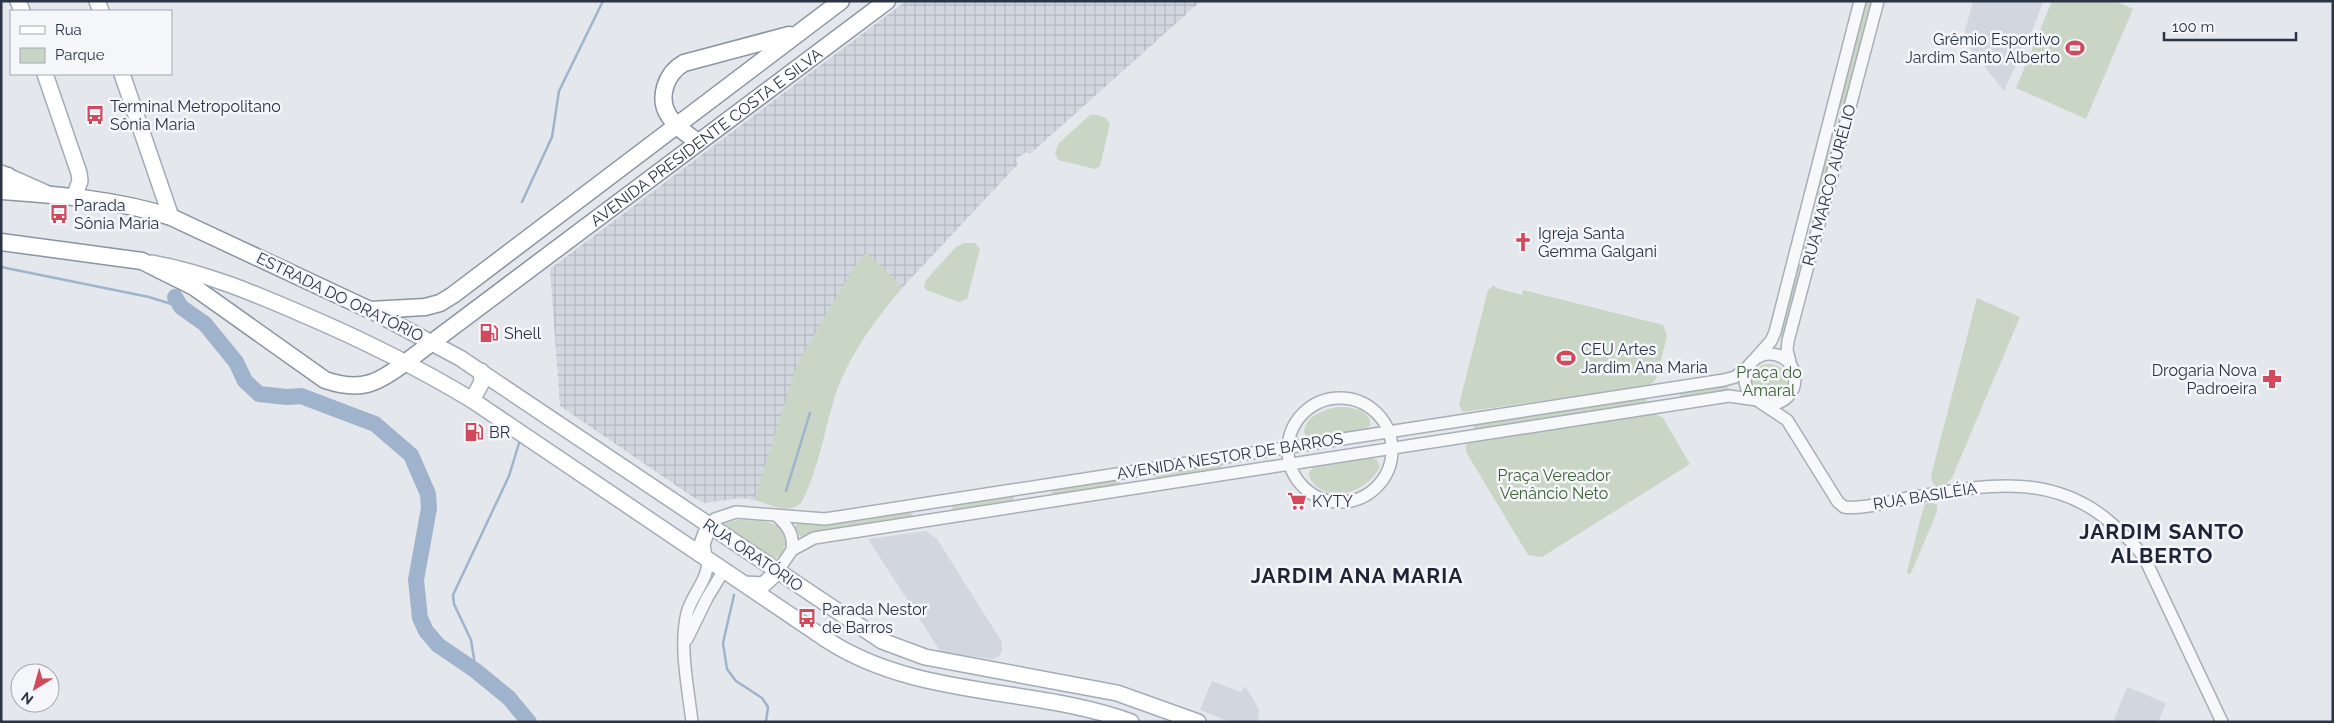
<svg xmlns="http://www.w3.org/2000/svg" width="2334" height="723" viewBox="0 0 2334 723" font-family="Raleway,sans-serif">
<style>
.built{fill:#d2d6de}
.industrial{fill:url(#industrial-grid)}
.green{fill:#c9d6c5}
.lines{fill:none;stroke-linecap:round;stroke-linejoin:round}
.stream{stroke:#9fb4cc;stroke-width:2.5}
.river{stroke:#9fb4cc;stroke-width:16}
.minor-casing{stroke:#a9aeb7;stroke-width:14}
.major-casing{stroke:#a3abb8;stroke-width:18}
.highway-casing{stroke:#8b94a3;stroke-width:19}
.minor{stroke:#f7f8fa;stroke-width:11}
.major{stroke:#fff;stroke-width:15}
.highway{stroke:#fff;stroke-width:16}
.labels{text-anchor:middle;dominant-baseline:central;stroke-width:5;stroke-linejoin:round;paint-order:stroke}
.poi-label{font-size:16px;fill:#2b3445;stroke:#f4f6f9;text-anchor:start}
.street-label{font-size:16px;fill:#2b3445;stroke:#f4f6f9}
.park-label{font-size:16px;fill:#3f6138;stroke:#f4f6f9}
.district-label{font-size:21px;font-weight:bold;letter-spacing:1px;fill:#1d2536;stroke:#f4f6f9}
</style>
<defs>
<pattern id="industrial-grid" width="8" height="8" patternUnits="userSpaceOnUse" patternTransform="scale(1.25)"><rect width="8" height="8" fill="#d2d6de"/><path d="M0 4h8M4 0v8" fill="none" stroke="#b4b8c0"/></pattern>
</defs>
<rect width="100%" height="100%" fill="#e4e7ec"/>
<path class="built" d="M 1973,1 L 2043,1 L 2037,19 L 2004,91 L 1963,39 Z
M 926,531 L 937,539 L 1002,642 L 1002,651 L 998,657 L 992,659 L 941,652 L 868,539 Z
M 1212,681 L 1241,692 L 1245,686 L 1259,709 L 1258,721 L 1230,722 L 1200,710 Z
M 2127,687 L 2166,703 L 2158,722 L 2113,722 Z"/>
<path class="industrial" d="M 906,1 L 1201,1 L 1030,154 L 1026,152 L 1016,159 L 1018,164 L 903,287 L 866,253 L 771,450 L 754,500 L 742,498 L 705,503 L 696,499 L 560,406 L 550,269 Z"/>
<path class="green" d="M 1865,1 L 1872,1 L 1821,194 L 1815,198 L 1805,243 L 1808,249 L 1804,251 L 1801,249 L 1824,156 L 1829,153 L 1841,108 L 1838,103 Z
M 2052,1 L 2115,1 L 2133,9 L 2086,119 L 2016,88 Z
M 1090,115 C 1097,113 1107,117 1110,124 L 1100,166 L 1095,169 L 1058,160 L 1055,153 L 1058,144 Z
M 964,243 L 975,243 L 980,249 L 967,299 L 959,302 L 926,290 L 924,286 L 926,280 L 956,247 Z
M 866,252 L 903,287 C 876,318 850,354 836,393 C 825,427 818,473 801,503 C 788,515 770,504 754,500 L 798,362 L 854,267 Z
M 1801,263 L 1803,266 L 1784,337 L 1781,337 L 1779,335 L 1798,264 Z
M 1494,285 L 1496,288 L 1522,295 L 1523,290 L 1663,325 L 1667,336 L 1656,379 L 1649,386 L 1644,387 L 1463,412 L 1459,405 L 1488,290 Z
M 1977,298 L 2020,317 L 1952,478 L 1944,486 L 1936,486 L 1932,482 L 1931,476 Z
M1751 382a18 18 0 1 1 36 0a18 18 0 1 1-36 0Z
M 1726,385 L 1729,388 L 1728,391 L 1682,398 L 1679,396 L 1680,393 Z
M 1645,398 L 1647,400 L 1646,403 L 1476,430 L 1473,427 L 1475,424 Z
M 1337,407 C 1349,407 1365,408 1370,420 L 1370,425 L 1365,431 L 1307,438 L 1304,432 C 1305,416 1324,410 1337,407 Z
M 1652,412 L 1663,418 L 1690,464 L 1542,557 L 1528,555 L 1466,452 L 1466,445 L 1472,441 Z
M 1371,457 L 1377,460 L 1380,467 C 1367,492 1329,506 1310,479 L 1309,473 L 1313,467 Z
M 1221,463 L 1222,470 L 1157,480 L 1155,478 L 1159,473 Z
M 1117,479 L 1120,483 L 1118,487 L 1053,496 L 1051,494 L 1054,489 Z
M 1010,496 L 1014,497 L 1014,502 L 957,513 L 952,508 L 953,505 Z
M 1928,501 L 1937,505 L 1937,512 L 1911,573 L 1908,574 L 1907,571 L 1924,506 Z
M 910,511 L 914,517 L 812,533 L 802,537 L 798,535 L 794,528 L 797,524 L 826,523 Z
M 738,520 C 757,521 780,518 787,539 L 782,555 L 772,560 L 722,527 L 726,523 Z"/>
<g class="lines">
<path class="stream" d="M 522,202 L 552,137 L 559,91 L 603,1
M 1,267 L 149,297 L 181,307
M 786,491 L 810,413
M 734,595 L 723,643 L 727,669 L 736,681 L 762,698 L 768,707 L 766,722
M 476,671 L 471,640 L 454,604 L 453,595 L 509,476 L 520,440"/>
<path class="river" d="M 175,297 L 181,307 L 205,324 L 236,362 L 245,381 L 259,394 L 287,397 L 301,396 L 375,424 L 411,455 L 428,494 L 429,508 L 416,580 L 420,618 L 426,631 L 438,645 L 476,671 L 509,698 L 529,722"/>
<g class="minor-casing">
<path id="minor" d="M1745 379a25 25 0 1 1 50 0a25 25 0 1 1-50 0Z
M 1754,360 L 1771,341 L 1775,332 L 1860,1
M 1792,370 L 1787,350 L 1788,341 L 1878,1
M1288 450a52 52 0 1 1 104 0a52 52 0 1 1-104 0Z
M 1761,403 L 1787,420 L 1838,502 L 1844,507 C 1861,510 1891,501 1908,498 C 1980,486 2051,470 2111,523 C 2124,534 2135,544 2145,559 L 2222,722
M 776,515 C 788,526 794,534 792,550
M 709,525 L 715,519 L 736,512 L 825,519 L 1724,380 L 1735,377 L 1750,365
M 777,572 L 792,550 L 814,538 L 1729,396 L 1757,400
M 687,639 L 707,598 L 724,570
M 692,722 C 688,687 679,647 687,613 C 691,596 711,576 707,559"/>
</g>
<g class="major-casing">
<path id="major" d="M 18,1 L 22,11
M 97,1 L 101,11
M 45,74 L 79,173 L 80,181 L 74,197
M 122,74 L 171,217
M 1,173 L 46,193
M 152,263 C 206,273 251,292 302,314 C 361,339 417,367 472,400 L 827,640 C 918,699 1032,686 1131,722
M 370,310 L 460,358 L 882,641 L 925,657 L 1117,693 L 1198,722
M 472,400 L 482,382 L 481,371
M 704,557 L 702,544 L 709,525
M 745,584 L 763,585 L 777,572"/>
</g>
<g class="highway-casing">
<g id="highway">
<path d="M 698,142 C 688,135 676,127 669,116 C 657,98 666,73 684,63 L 789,35"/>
<path d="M 1,175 L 8,176"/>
<path d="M 1,191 C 58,195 116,199 171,217 L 370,310 L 425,307 L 440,303 L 453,295 L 841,1"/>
<path id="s1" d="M 1,242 L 142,261 L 194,287 L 325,380 C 361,392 377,384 406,362 L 887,1"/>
</g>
</g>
<use href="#minor" class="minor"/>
<use href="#major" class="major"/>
<use href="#highway" class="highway"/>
</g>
<defs>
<g id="stadium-bare" transform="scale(1.5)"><path d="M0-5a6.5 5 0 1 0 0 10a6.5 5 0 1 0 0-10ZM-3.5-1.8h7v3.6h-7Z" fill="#d1495b" stroke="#f4f6f9" stroke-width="2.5" paint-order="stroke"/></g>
<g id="bus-bare" transform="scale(1.5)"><path d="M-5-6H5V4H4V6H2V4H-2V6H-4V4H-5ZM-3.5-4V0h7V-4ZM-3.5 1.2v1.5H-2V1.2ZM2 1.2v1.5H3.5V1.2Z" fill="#d1495b" stroke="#f4f6f9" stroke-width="2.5" paint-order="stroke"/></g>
<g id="church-bare" transform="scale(1.5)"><path d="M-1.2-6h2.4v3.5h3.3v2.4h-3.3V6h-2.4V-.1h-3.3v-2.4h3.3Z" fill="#d1495b" stroke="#f4f6f9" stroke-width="2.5" paint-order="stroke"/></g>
<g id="fuel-bare" transform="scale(1.5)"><path d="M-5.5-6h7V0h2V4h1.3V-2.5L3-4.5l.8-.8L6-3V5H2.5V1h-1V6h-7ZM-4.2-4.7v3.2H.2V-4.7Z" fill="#d1495b" stroke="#f4f6f9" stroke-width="2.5" paint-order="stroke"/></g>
<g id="pharmacy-bare" transform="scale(1.5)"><path d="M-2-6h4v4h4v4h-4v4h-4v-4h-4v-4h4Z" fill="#d1495b" stroke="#f4f6f9" stroke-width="2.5" paint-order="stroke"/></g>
<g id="supermarket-bare" transform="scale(1.5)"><path d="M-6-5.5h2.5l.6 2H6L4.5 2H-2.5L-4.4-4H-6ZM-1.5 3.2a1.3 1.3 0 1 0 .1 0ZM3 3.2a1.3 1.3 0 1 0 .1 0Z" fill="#d1495b" stroke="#f4f6f9" stroke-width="2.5" paint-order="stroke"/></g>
</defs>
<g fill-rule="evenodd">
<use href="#stadium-bare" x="2075" y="48"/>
<use href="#bus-bare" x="95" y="115"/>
<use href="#bus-bare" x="59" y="214"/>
<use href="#church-bare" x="1523" y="242"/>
<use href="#fuel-bare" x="489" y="333"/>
<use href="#stadium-bare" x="1566" y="358"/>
<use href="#pharmacy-bare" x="2272" y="379"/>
<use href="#fuel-bare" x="474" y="432"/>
<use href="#supermarket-bare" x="1297" y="501"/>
<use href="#bus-bare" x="807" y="618"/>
</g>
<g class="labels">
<g class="poi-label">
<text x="2060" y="39" text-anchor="end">Grêmio Esportivo<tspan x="2060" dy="18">Jardim Santo Alberto</tspan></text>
<text x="110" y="106">Terminal Metropolitano<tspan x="110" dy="18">Sônia Maria</tspan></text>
<text x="74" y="205">Parada<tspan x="74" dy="18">Sônia Maria</tspan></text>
<text x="1538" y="233">Igreja Santa<tspan x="1538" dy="18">Gemma Galgani</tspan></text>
<text x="504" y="333">Shell</text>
<text x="1581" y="349">CEU Artes<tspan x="1581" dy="18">Jardim Ana Maria</tspan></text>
<text x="2257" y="370" text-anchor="end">Drogaria Nova<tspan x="2257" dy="18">Padroeira</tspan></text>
<text x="489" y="432">BR</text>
<text x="1312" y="501">KYTY</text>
<text x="822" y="609">Parada Nestor<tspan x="822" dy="18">de Barros</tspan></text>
</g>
<g class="street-label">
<text stroke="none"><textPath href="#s1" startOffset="824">AVENIDA PRESIDENTE COSTA E SILVA</textPath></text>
<text transform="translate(1829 185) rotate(-75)">RUA MARCO AURÉLIO</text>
<text transform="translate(340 297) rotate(26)">ESTRADA DO ORATÓRIO</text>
<text transform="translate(1230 456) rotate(-9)">AVENIDA NESTOR DE BARROS</text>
<text transform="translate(1925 496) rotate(-9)">RUA BASILÉIA</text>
<text transform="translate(753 555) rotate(34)">RUA ORATÓRIO</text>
</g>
<g class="park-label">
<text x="1769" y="372">Praça do<tspan x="1769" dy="18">Amaral</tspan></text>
<text x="1554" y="475">Praça Vereador<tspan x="1554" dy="18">Venâncio Neto</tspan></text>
</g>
<g class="district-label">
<text x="2162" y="531">JARDIM SANTO<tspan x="2162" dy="24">ALBERTO</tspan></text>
<text x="1357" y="575">JARDIM ANA MARIA</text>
</g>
</g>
<rect width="2334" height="723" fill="none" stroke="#2b3445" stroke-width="5"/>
<rect x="10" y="10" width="162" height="65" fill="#f4f6f9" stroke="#a4a8b1"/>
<rect x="20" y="26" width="25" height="8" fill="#ffffff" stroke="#a4a8b1"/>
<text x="55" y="35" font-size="15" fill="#2b3445">Rua</text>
<rect x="20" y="48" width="25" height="15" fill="#c9d6c5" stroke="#a4a8b1"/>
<text x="55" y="60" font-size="15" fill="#2b3445">Parque</text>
<g transform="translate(35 688) rotate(217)"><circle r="24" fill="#f4f6f9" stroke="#a4a8b1"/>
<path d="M0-4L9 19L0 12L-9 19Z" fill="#d1495b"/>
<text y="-8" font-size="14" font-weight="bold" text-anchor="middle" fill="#2b3445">N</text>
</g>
<path d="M2164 32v8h132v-8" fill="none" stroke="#2b3445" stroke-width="2.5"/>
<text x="2172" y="32" font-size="15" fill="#2b3445" stroke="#f4f6f9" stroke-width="4" paint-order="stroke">100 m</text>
</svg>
